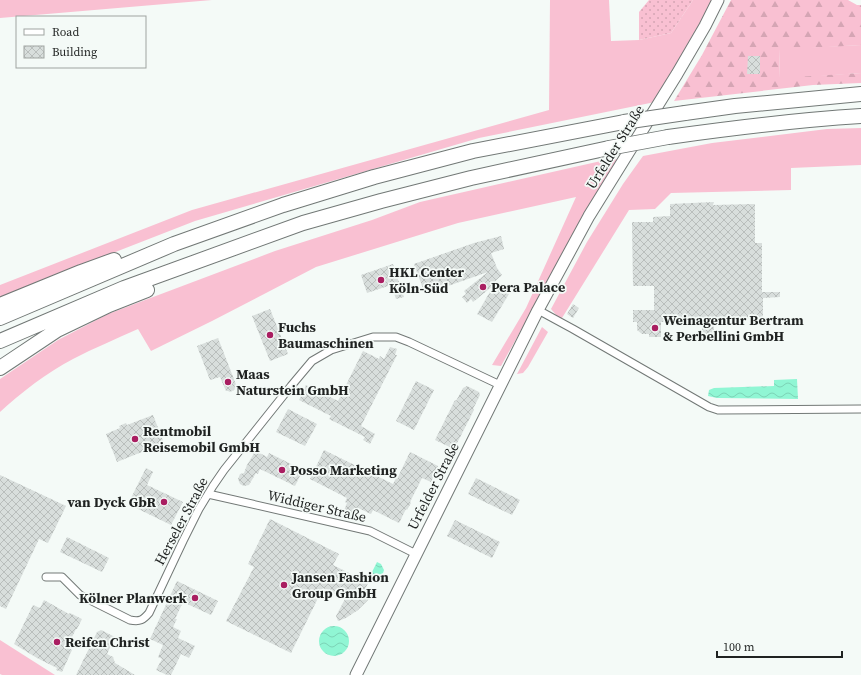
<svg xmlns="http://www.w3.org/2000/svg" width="861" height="675" viewBox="0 0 861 675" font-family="'Source Serif 4',serif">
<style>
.grass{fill:#f9c0d2}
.forest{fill:url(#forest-firs)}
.garden{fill:url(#garden-dots)}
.water{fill:url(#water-waves)}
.building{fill:url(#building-cross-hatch)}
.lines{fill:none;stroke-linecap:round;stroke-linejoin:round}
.minor-casing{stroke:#727876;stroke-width:9}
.secondary-casing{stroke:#727876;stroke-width:13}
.motorway-casing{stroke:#727876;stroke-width:16}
.minor{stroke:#fff;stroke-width:7}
.secondary{stroke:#fff;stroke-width:11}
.motorway{stroke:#fff;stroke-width:14}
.motorway-bridge-casing{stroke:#727876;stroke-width:16;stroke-linecap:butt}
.motorway-bridge{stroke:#fff;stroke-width:14}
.poi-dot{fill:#a91e61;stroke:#f4faf7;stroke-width:1.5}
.labels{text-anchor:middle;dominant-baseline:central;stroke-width:3.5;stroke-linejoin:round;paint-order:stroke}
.street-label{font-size:14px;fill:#1f2221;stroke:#f4faf7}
.poi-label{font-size:14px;font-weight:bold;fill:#1f2221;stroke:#f4faf7;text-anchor:start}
</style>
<defs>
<pattern id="forest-firs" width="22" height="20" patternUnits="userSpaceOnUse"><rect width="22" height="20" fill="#f9c0d2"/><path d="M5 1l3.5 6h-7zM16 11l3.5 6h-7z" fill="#d5a5b4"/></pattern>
<pattern id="garden-dots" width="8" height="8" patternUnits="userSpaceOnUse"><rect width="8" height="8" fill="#f9c0d2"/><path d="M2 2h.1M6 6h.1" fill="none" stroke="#d5a5b4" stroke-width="1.8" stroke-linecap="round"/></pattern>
<pattern id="water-waves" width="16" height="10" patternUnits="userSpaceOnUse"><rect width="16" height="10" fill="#90f6d4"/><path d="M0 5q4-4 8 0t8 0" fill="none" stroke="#7cd3b6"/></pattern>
<pattern id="building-cross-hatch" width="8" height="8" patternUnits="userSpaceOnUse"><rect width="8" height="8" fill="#d8dedc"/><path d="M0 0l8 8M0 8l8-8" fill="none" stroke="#b9bebc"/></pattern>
</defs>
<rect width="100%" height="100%" fill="#f4faf7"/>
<path class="grass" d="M 0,0 L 212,0 L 0,18 Z
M 550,0 L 609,0 L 611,41 L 639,40 L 671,33 L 693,0 L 713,0 L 687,48 L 655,102 L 479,138 L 195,221 L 0,297 L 0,285 L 192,210 L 549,110 Z
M 861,45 L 861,73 L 780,79 L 779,49 Z
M 861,128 L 861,165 L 791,168 L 791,190 L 671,193 L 655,209 L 629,210 L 562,318 L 561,319 L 557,316 L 551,309 L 587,242 L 623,184 L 643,156 L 712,143 L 827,129 Z
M 617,159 L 595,197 L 501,366 L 492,365 L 526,308 L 576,197 L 458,223 L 316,267 L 212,321 L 151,351 L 138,329 C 116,339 94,348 73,359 C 46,373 22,392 0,412 L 0,379 L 58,340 L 108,314 L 275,251 L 372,220 L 420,202 L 601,161 Z
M 542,327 L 548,332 L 528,367 L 523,373 L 517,374 Z
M 0,640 L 55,675 L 2,675 L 0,674 Z"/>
<path class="forest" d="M 731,0 L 848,0 L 857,5 L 861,5 L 861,45 L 779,50 L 780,78 L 861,73 L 861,83 L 813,85 L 674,101 L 702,55 Z"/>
<path class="garden" d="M 649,0 L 693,0 L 671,33 L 639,40 L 639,12 Z"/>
<path class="water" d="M 797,379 L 798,399 L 717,398 L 708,396 L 709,390 L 714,388 L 774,386 L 774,380 Z
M 377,562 L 381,564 L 384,570 L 381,580 L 376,583 L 372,578 L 371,574 Z
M319 641a15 15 0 1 1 30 0a15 15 0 1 1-30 0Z"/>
<path class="building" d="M 748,56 L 760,56 L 760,74 L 747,74 Z
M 714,202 L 713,205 L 755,204 L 755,243 L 762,243 L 762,292 L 780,292 L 780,297 L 763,298 L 763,318 L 762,318 L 714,319 L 714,334 L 702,334 L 702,322 L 661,322 L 661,337 L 649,337 L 649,334 L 642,334 L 637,330 L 637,322 L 633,322 L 633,310 L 654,310 L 654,286 L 633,286 L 632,222 L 653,222 L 653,217 L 670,216 L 670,204 Z
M 501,236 L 504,249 L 491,253 L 497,268 L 502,275 L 492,284 L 494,285 L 473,302 L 471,299 L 467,303 L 462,297 L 466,294 L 464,291 L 488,272 L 425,294 L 414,264 L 474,243 Z
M 393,264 L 404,297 L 396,299 L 391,285 L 367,293 L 361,275 Z
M 494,285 L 509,294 L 492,322 L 477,314 Z
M 573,304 L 579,308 L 573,318 L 567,314 Z
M 270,309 L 288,354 L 270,361 L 252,316 Z
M 218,338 L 237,387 L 235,388 L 234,390 L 230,392 L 228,391 L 226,391 L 220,377 L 210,380 L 197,346 Z
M 390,347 L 397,349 L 395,355 L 397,355 L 361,426 L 375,434 L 370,444 L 363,440 L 365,437 L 329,419 L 331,416 L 299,400 L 306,385 L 338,401 L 363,351 L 379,359 L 380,356 L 384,359 Z
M 416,381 L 434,390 L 414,430 L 396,421 Z
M 467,386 L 479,392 L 480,395 L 473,409 L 474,410 L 454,449 L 435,440 L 455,400 L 456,401 L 463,388 Z
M 288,409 L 317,424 L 305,446 L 276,432 Z
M 153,415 L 164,443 L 117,462 L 106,434 L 120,428 L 119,426 L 126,423 L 127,425 Z
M 324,450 L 393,484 L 396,478 L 397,479 L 410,452 L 438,466 L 431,482 L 422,478 L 410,502 L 411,503 L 407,510 L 406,509 L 399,523 L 373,510 L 371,514 L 358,508 L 355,515 L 344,510 L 347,503 L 345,502 L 347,498 L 310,479 Z
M 256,451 L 267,457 L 269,453 L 303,470 L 295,486 L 260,469 L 258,474 L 256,473 L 249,485 L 244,486 L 240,484 L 238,479 L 240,474 L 244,473 L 247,465 L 253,455 L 253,453 Z
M 146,468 L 153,472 L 147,485 L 183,502 L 171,525 L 128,504 Z
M 0,475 L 66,506 L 48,543 L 39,539 L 6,609 L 0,606 Z
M 476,478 L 520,500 L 512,515 L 468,494 Z
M 270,519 L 339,554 L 333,565 L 361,579 L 362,576 L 369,579 L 367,582 L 368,583 L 365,590 L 373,594 L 368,600 L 358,610 L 346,618 L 338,621 L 336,616 L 345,599 L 323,588 L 291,653 L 226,621 L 254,567 L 248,564 Z
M 455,520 L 500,542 L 492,558 L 447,536 Z
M 67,537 L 109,558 L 102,572 L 60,552 Z
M 177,581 L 218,601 L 211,615 L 183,602 L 175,619 L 177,619 L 173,627 L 181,631 L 178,638 L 195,646 L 189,658 L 181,654 L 171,675 L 167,675 L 156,670 L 162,659 L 158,657 L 163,645 L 150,639 Z
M 44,600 L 60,609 L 69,614 L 70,613 L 82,619 L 77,629 L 76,629 L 67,647 L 72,650 L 62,672 L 56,670 L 57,668 L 37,658 L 14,644 L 33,605 L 40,608 Z
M 101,630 L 115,637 L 107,654 L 113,657 L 115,663 L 135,675 L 76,675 L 97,632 Z"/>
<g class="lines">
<g class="minor-casing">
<path id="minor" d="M 538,310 L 573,329 L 709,407 L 718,410 L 861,409
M 208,494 L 370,531 L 416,554
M 46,577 L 62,577 L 80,595 L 130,620 C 140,622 143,620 149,613 L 183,541 L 199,509 L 213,486 L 224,470 L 291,386 L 312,361 L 331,350 L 373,337 L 396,337 L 409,342 L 500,385"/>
</g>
<g class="secondary-casing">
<path id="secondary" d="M 356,675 L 538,310 L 589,216 L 677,74 L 705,26 L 718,0"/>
</g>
<g class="motorway-casing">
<path id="motorway" d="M 685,113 L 735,106 L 861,94
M 668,137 C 732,128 796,120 861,116
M 0,305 L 81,272 L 114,260
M 0,318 L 174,244 L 283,205 L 374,177 L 473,151 L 624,122
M 0,341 L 124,288 L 303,223 L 381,201 L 471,178 L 609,148
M 0,368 L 57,330 L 109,305 L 147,290"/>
</g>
<use href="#minor" class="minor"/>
<use href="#secondary" class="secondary"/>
<use href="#motorway" class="motorway"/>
<g class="motorway-bridge-casing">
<path id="motorway-bridge" d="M 624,122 L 685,113
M 609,148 L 668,137"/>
</g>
<use href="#motorway-bridge" class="motorway-bridge"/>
</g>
<g class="poi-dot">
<circle cx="381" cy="280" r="4"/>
<circle cx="483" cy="287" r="4"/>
<circle cx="655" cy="328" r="4"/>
<circle cx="270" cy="335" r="4"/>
<circle cx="228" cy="382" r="4"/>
<circle cx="135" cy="439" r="4"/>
<circle cx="282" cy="470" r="4"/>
<circle cx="164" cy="502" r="4"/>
<circle cx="284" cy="585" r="4"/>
<circle cx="195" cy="598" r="4"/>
<circle cx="57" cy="642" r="4"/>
</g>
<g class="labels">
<g class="street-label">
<text transform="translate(615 147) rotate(-58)">Urfelder Straße</text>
<text transform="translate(433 486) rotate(-63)">Urfelder Straße</text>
<text transform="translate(317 506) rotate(13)">Widdiger Straße</text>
<text transform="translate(181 521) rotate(-62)">Herseler Straße</text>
</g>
<g class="poi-label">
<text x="389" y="272">HKL Center<tspan x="389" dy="16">Köln-Süd</tspan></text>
<text x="491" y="287">Pera Palace</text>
<text x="663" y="320">Weinagentur Bertram<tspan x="663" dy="16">&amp; Perbellini GmbH</tspan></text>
<text x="278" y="327">Fuchs<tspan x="278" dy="16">Baumaschinen</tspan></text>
<text x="236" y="374">Maas<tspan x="236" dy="16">Naturstein GmbH</tspan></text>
<text x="143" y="431">Rentmobil<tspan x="143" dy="16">Reisemobil GmbH</tspan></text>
<text x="290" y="470">Posso Marketing</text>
<text x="156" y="502" text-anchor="end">van Dyck GbR</text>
<text x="292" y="577">Jansen Fashion<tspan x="292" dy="16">Group GmbH</tspan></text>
<text x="187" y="598" text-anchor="end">Kölner Planwerk</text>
<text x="65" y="642">Reifen Christ</text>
</g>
</g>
<rect x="16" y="16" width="130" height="52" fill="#f4faf7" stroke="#9fa4a1"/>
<rect x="24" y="29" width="20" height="6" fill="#ffffff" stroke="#9fa4a1"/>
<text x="52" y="36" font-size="12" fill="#1f2221">Road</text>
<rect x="24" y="46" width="20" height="12" fill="url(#building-cross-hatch)" stroke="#9fa4a1"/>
<text x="52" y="56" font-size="12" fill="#1f2221">Building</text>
<path d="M717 651v6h125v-6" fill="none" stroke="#1f2221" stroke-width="2"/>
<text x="723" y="651" font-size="12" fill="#1f2221" stroke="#f4faf7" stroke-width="3" paint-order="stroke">100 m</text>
</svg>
